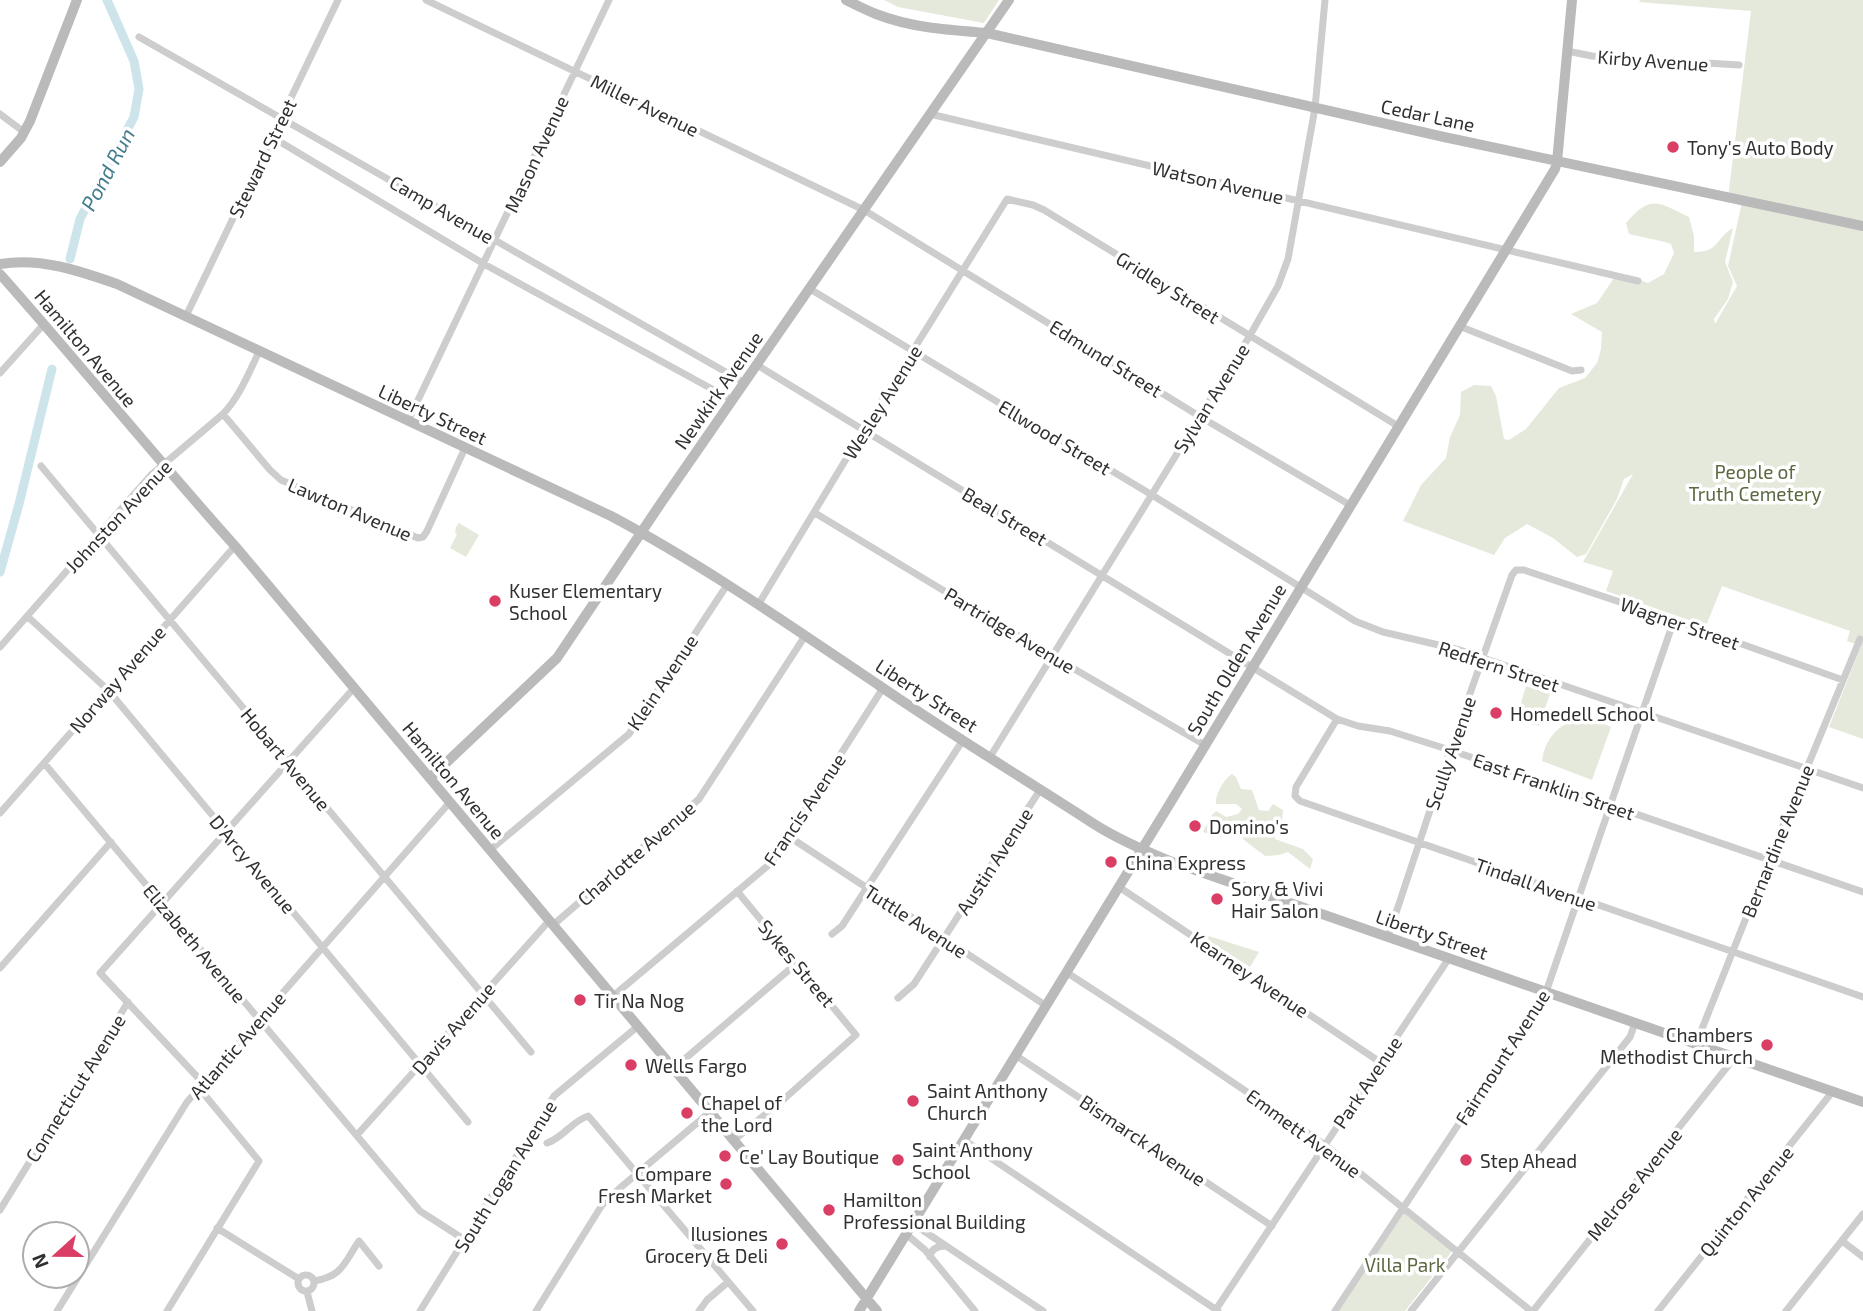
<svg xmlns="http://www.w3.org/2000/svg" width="1863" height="1311" viewBox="0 0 1863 1311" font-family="'Exo 2',sans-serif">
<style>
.green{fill:#e5e9dc}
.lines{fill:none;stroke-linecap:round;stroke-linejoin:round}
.canal{stroke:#cce4ea;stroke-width:9}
.street{stroke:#cdcdcd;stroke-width:7}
.secondary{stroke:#bababa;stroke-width:10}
.poi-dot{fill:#da3e65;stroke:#fff;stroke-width:2.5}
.labels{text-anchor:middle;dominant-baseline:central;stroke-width:7;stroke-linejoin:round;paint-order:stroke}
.street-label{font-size:19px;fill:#303030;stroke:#fff}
.poi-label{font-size:19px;fill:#303030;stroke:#fff;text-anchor:start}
.park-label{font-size:19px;fill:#5a6940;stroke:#fff}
.water-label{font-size:21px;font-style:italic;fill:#427d8d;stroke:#fff}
</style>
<rect width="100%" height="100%" fill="#fff"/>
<path class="green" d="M 884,0 L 999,0 L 984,23 L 898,7 Z
M 1640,0 L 1863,0 L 1863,739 L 1829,727 L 1861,646 L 1847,641 L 1850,631 L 1722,586 L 1706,626 L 1606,591 L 1613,571 L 1583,562 L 1633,474 L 1624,479 L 1617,499 L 1586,554 L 1577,557 L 1553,538 L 1527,524 L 1505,538 L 1494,555 L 1403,521 L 1421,485 L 1446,458 L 1450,437 L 1460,415 L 1461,392 L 1474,385 L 1491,386 L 1496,396 L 1504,439 L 1509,440 L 1526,429 L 1559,388 L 1585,378 L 1597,363 L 1601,349 L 1602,332 L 1571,314 L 1597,303 L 1614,278 L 1635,278 L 1648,283 L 1664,274 L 1674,253 L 1671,244 C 1657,239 1643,238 1629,234 L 1626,223 C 1651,193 1659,203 1689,217 L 1694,236 L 1694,252 C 1719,253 1716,237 1733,228 L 1725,262 L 1733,282 L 1728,299 L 1714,319 L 1715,324 L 1737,286 L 1728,266 L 1742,202 L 1728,198 L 1751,11 L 1639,2 Z
M 459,523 L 479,535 L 466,557 L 450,548 L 457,534 L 455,533 L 456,527 Z
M 1526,686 L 1550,694 L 1539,726 L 1516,719 Z
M 1579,719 L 1593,719 L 1611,727 L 1592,780 L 1542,761 C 1545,739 1558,724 1579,719 Z
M 1232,774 L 1236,777 L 1241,789 L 1252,790 L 1259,810 L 1268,811 L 1273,804 L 1283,810 L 1282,822 L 1274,831 L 1275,839 L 1303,849 L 1313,859 L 1310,869 L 1288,852 L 1279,855 L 1265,856 L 1244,840 L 1241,832 L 1218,837 L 1203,832 L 1211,816 L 1216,811 L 1226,817 L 1238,814 L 1242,809 L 1236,804 L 1216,804 C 1215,794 1224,779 1232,774 Z
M 1193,931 L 1259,952 L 1250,967 Z
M 1404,1213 L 1453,1250 L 1405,1311 L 1339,1311 Z"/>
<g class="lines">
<path class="canal" d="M 70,259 L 80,219 L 134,117 L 139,89 L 134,61 L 107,0
M 0,572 L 19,504 L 52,369"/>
<path class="street" d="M 426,0 L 864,210 L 1199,416 L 1350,505
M 139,37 L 745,383
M 1567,51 L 1592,56 L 1739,65
M 0,114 L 24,132
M 930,114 L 1638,281
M 272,137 L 484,264 L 732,400
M 810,289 L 1152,495 L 1355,621 L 1383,632 L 1460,650 L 1863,788
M 186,316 L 338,0
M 1459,326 L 1572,371 L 1581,370
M 757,365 L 1337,719 L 1358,726 L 1390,731 L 1450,750 L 1863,892
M 0,373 L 44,324
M 223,414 L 270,470 L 281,480 L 418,538 L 423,537 L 427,531 L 465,448
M 408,421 L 609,0
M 41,466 L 531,1052
M 815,513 L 1052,656 L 1205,745
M 758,605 L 863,431 L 1007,199 L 1033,205 L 1044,210 L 1398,426
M 27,616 L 108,690 L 468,1122
M 0,647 L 151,475 L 223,414 C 240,396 248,374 259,352
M 1337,719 L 1296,787 L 1295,796 L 1300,801 L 1863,997
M 990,757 L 1249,337 L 1278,286 L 1288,259 L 1315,108 L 1325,0
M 44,763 L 420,1211 L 465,1240
M 0,813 L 235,546
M 788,836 L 1045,1005
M 490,850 L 629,734 L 727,585
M 1119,887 L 1380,1062
M 553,925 L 699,799 L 805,636
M 832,934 L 842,926 L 963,740
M 1388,937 L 1450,750 L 1512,575 L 1516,570 L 1524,570 L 1674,620 L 1843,680
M 0,968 L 111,842
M 1066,972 L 1172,1041 L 1325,1145 L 1531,1311
M 612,997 L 771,863 L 883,688
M 898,998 L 914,984 L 1040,790
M 1696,1044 L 1769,860 L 1860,639
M 1015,1055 L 1272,1226
M 673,1069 L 797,963
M 203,1083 L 100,973 L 354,688
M 357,1135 L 549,921
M 734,1140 L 784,1099 L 856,1035 L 737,891
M 964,1140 L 1218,1311
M 547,1143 C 563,1138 572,1121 588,1116 L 590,1118 L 753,1311
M 0,1210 L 128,1002
M 912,1223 L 1043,1311
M 217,1228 L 299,1279
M 906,1234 L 925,1250 L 975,1311
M 1842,1241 L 1863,1257
M 930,1257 C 931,1248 938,1246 946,1246
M298 1283a8 8 0 1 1 16 0a8 8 0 1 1-16 0Z
M 314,1281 C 343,1276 344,1263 359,1241 L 379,1266
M 307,1292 L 312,1311
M 57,1311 L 187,1102 L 450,802
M 167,1311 L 259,1161 L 199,1088
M 420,1311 L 554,1096 L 637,1027
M 536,1311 L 602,1205 L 620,1188 L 710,1112
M 699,1311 L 707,1300 L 728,1282
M 1215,1311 L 1449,958
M 1335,1311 L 1546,992 L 1674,620
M 1411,1311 L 1630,1037 L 1635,1023
M 1533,1311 L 1735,1057
M 1658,1311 L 1833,1091
M 1786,1311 L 1863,1214"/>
<path class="secondary" d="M 846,0 C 856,5 866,10 876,14 C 912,28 949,30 987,33 L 1444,137 L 1863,226
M 0,162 L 21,138 L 30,121 L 77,0
M 0,264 C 40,257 80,271 117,284 L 611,516 C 705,566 792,627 880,686 C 950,734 1023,778 1094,824 C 1119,840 1145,851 1172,862 L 1863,1102
M 0,274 C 80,364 155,457 235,546 L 877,1311
M 430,778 L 557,658 L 661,503 L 1009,0
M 859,1311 L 1169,805 L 1555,169 L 1557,162 L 1572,0"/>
</g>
<g class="poi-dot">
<circle cx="1673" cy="147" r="7"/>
<circle cx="495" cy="601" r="7"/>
<circle cx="1496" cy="713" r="7"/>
<circle cx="1195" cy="826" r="7"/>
<circle cx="1111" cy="862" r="7"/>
<circle cx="1217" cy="899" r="7"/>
<circle cx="580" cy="1000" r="7"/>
<circle cx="1767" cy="1045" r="7"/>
<circle cx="631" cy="1065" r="7"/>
<circle cx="913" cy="1101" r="7"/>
<circle cx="687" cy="1113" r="7"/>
<circle cx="725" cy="1156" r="7"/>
<circle cx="898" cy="1160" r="7"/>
<circle cx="1466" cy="1160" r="7"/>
<circle cx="726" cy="1184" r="7"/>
<circle cx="829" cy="1210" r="7"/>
<circle cx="782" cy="1244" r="7"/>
</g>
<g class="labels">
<g class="street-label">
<text transform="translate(1653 60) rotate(4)">Kirby Avenue</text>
<text transform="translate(645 105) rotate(26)">Miller Avenue</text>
<text transform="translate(1428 115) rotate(12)">Cedar Lane</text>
<text transform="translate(536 154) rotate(-65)">Mason Avenue</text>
<text transform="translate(262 158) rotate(-64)">Steward Street</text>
<text transform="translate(1218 182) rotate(13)">Watson Avenue</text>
<text transform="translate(442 209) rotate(30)">Camp Avenue</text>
<text transform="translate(1168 287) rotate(32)">Gridley Street</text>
<text transform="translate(86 348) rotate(50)">Hamilton Avenue</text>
<text transform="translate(1106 358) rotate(32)">Edmund Street</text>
<text transform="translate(718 390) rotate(-55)">Newkirk Avenue</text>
<text transform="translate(1211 398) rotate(-58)">Sylvan Avenue</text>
<text transform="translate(882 402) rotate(-58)">Wesley Avenue</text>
<text transform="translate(433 414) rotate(25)">Liberty Street</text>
<text transform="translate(1055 437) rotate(31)">Ellwood Street</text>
<text transform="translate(350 509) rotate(23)">Lawton Avenue</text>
<text transform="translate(118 516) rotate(-47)">Johnston Avenue</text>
<text transform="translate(1005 516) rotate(31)">Beal Street</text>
<text transform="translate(1680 623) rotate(19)">Wagner Street</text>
<text transform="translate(1010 630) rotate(31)">Partridge Avenue</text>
<text transform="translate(1236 659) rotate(-59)">South Olden Avenue</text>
<text transform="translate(1499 666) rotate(18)">Redfern Street</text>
<text transform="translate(117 679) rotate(-49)">Norway Avenue</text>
<text transform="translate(662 682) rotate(-56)">Klein Avenue</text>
<text transform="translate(927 695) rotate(33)">Liberty Street</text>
<text transform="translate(1450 753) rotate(-71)">Scully Avenue</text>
<text transform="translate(286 759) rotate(50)">Hobart Avenue</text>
<text transform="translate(454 780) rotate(50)">Hamilton Avenue</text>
<text transform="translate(1554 786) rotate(19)">East Franklin Street</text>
<text transform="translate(804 809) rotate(-56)">Francis Avenue</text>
<text transform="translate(1777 841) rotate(-68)">Bernardine Avenue</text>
<text transform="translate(636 853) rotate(-41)">Charlotte Avenue</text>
<text transform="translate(994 861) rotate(-57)">Austin Avenue</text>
<text transform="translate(253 864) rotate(50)">D'Arcy Avenue</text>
<text transform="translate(1536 884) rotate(19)">Tindall Avenue</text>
<text transform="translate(916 921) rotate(33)">Tuttle Avenue</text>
<text transform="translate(1432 934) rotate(19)">Liberty Street</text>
<text transform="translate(195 943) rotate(50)">Elizabeth Avenue</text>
<text transform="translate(797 963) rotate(50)">Sykes Street</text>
<text transform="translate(1250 974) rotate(34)">Kearney Avenue</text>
<text transform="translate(453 1028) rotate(-49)">Davis Avenue</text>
<text transform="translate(237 1045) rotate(-49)">Atlantic Avenue</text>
<text transform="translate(1502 1057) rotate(-57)">Fairmount Avenue</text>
<text transform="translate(1367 1082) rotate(-56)">Park Avenue</text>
<text transform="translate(75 1088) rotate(-58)">Connecticut Avenue</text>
<text transform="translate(1304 1133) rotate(36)">Emmett Avenue</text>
<text transform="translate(1143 1140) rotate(34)">Bismarck Avenue</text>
<text transform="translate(505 1176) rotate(-58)">South Logan Avenue</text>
<text transform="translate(1634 1184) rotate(-51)">Melrose Avenue</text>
<text transform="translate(1746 1201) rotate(-51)">Quinton Avenue</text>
</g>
<g class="poi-label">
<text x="1687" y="147">Tony's Auto Body</text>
<text x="509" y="590">Kuser Elementary<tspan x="509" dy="22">School</tspan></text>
<text x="1510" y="713">Homedell School</text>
<text x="1209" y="826">Domino's</text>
<text x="1125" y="862">China Express</text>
<text x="1231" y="888">Sory &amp; Vivi<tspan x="1231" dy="22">Hair Salon</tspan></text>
<text x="594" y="1000">Tir Na Nog</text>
<text x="1753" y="1034" text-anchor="end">Chambers<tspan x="1753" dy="22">Methodist Church</tspan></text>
<text x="645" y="1065">Wells Fargo</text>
<text x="927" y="1090">Saint Anthony<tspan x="927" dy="22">Church</tspan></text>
<text x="701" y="1102">Chapel of<tspan x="701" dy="22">the Lord</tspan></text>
<text x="912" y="1149">Saint Anthony<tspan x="912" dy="22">School</tspan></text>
<text x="739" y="1156">Ce' Lay Boutique</text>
<text x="1480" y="1160">Step Ahead</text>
<text x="712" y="1173" text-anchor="end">Compare<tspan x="712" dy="22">Fresh Market</tspan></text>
<text x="843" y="1199">Hamilton<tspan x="843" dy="22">Professional Building</tspan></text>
<text x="768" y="1233" text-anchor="end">Ilusiones<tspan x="768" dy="22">Grocery &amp; Deli</tspan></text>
</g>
<g class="park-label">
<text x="1755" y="471">People of<tspan x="1755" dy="22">Truth Cemetery</tspan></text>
<text x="1405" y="1264">Villa Park</text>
</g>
<g class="water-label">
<text transform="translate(107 169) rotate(-62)">Pond Run</text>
</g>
</g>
<g transform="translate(56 1255) rotate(249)"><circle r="33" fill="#ffffff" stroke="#acacac" stroke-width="2"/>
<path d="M0-5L12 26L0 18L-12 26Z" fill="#da3e65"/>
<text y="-10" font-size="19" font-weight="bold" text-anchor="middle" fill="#303030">N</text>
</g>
</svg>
